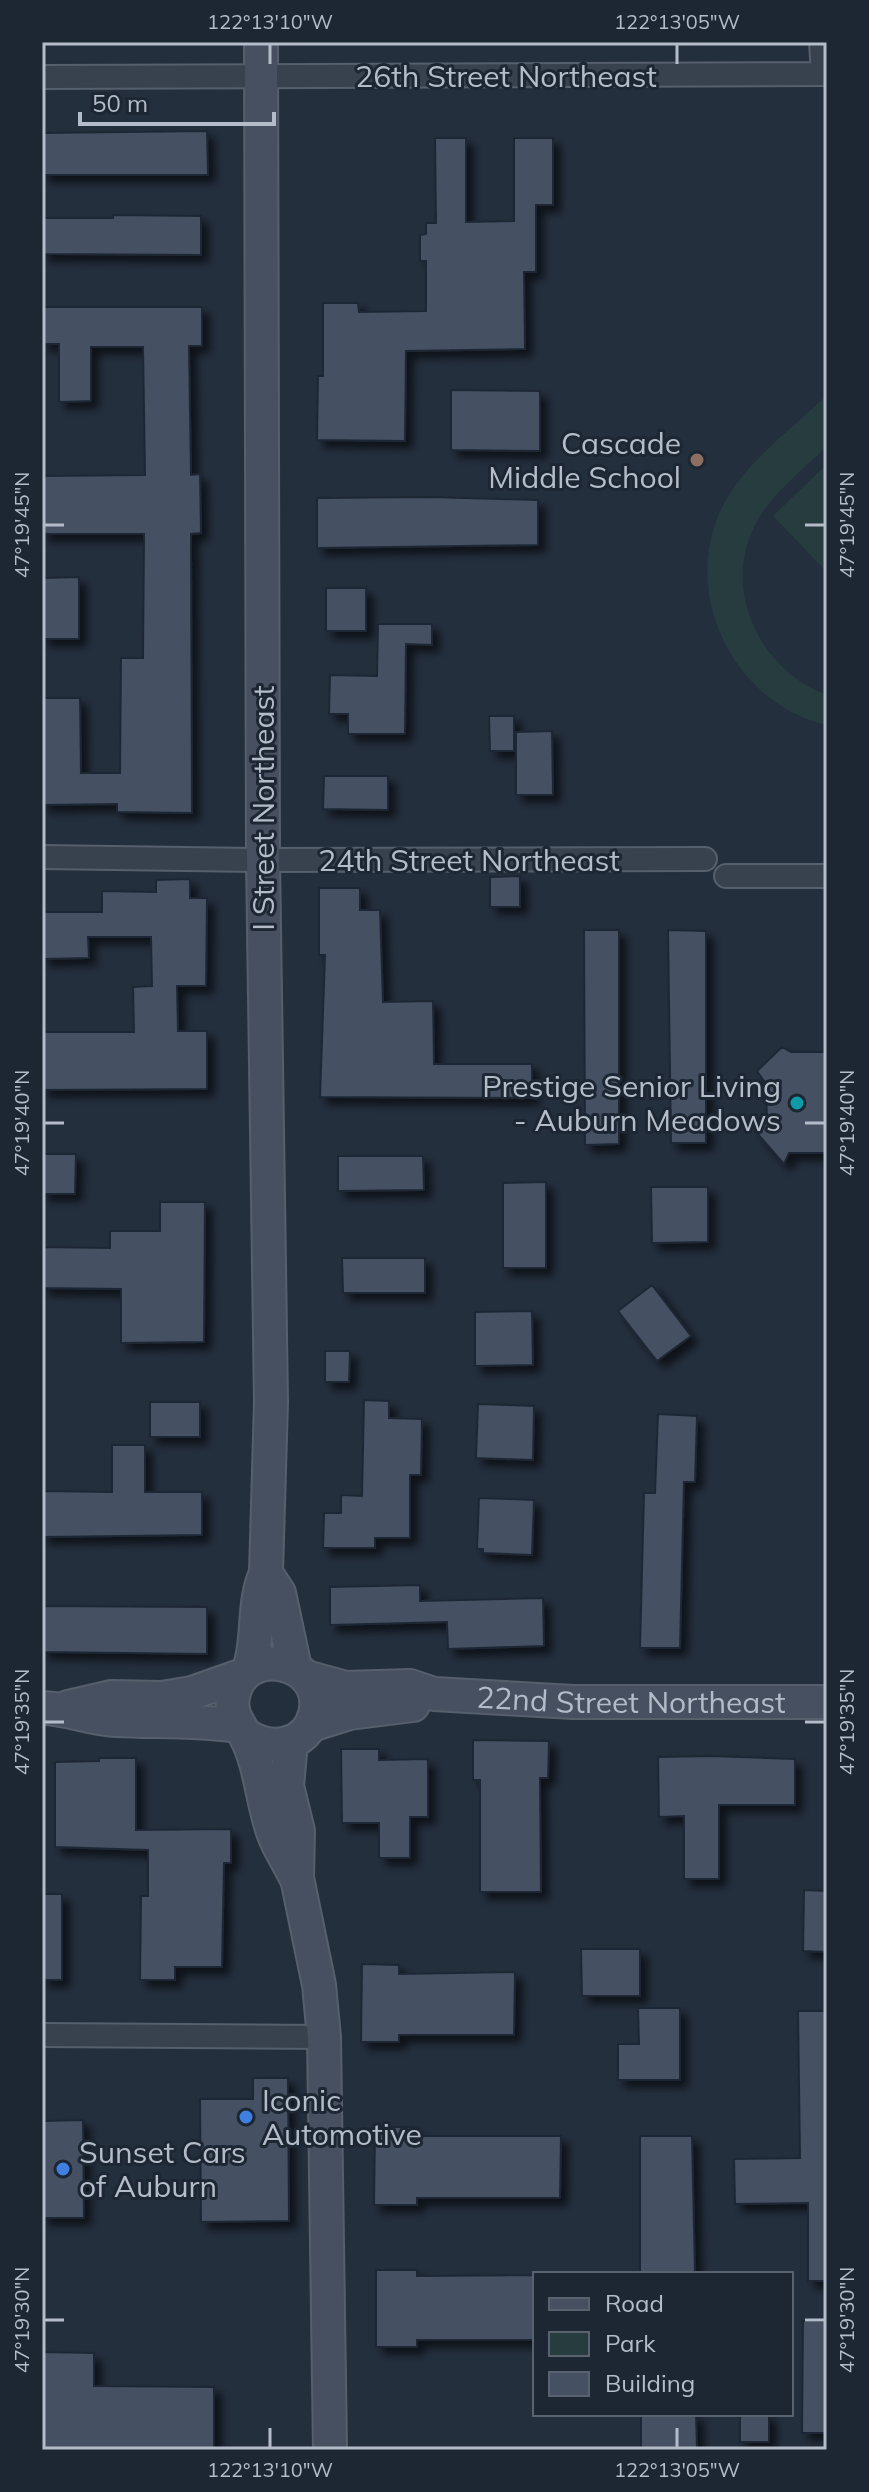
<svg xmlns="http://www.w3.org/2000/svg" width="869" height="2492" viewBox="0 0 869 2492" font-family="Mulish,sans-serif">
<style>
.green{fill:#263c3f}
.building{fill:#455162;stroke:#1f2835;stroke-width:2;filter:url(#shadow)}
.lines{fill:none;stroke-linecap:round;stroke-linejoin:round}
.street-casing{stroke:#565f6c;stroke-width:26}
.secondary-casing{stroke:#565f6c;stroke-width:36}
.street{stroke:#38414e;stroke-width:22}
.secondary{stroke:#465061;stroke-width:32}
.ticks{fill:none;stroke:#b4bcc9;stroke-width:3}
.education-dot{fill:#8d6e63;stroke:#1d2633;stroke-width:3}
.culture-dot{fill:#0f9aa8;stroke:#1d2633;stroke-width:3}
.shop-dot{fill:#3f7fe0;stroke:#1d2633;stroke-width:3}
.labels{text-anchor:middle;dominant-baseline:central;stroke-width:6;stroke-linejoin:round;paint-order:stroke}
.street-label{font-size:30px;fill:#b4bcc9;stroke:#1d2633}
.poi-label{font-size:30px;fill:#b4bcc9;stroke:#1d2633;text-anchor:end}
.neatline{fill:none;stroke:#b4bcc9;stroke-width:3}
.ticks-label{font-size:20px;text-anchor:middle;fill:#b4bcc9}
</style>
<defs>
<filter id="shadow"><feDropShadow dx="7" dy="7" stdDeviation="4" flood-color="#0009"/></filter>
</defs>
<rect width="100%" height="100%" fill="#242f3e"/>
<path class="green" d="M 827,395 L 827,446 C 803,470 772,493 756,523 C 721,589 759,670 827,695 L 827,725 C 732,704 677,588 725,502 C 748,460 793,428 827,395 Z
M 827,464 L 827,572 L 773,516 Z"/>
<path class="building" d="M 207,131 L 208,175 L 42,175 L 42,133 Z
M 435,138 L 466,138 L 466,222 L 514,221 L 514,138 L 553,138 L 553,205 L 536,205 L 536,272 L 524,272 L 525,349 L 406,351 L 405,441 L 317,440 L 318,376 L 323,376 L 323,303 L 358,303 L 359,312 L 426,311 L 426,261 L 420,261 L 420,235 L 426,234 L 426,223 L 436,223 Z
M 113,215 L 201,216 L 201,255 L 42,254 L 42,218 L 113,218 Z
M 42,307 L 202,307 L 202,346 L 189,346 L 191,475 L 200,474 L 201,533 L 191,534 L 192,813 L 117,812 L 117,804 L 42,805 L 42,698 L 80,698 L 81,773 L 120,773 L 121,658 L 143,658 L 144,534 L 42,534 L 42,476 L 145,475 L 143,347 L 91,347 L 91,401 L 59,402 L 59,344 L 42,344 Z
M 451,390 L 540,391 L 540,451 L 451,450 Z
M 430,497 L 538,500 L 538,545 L 317,548 L 317,498 Z
M 79,577 L 79,639 L 42,639 L 42,578 Z
M 326,588 L 366,588 L 366,631 L 326,631 Z
M 378,624 L 432,624 L 432,645 L 406,644 L 405,734 L 348,734 L 348,714 L 329,714 L 330,675 L 377,676 Z
M 489,716 L 514,716 L 514,751 L 490,751 Z
M 552,731 L 553,795 L 516,795 L 516,732 Z
M 324,776 L 388,776 L 388,810 L 323,809 Z
M 520,876 L 520,907 L 490,907 L 490,877 Z
M 190,879 L 190,898 L 207,898 L 206,986 L 177,986 L 178,1031 L 207,1031 L 207,1089 L 42,1090 L 42,1032 L 134,1032 L 133,987 L 152,986 L 151,937 L 88,937 L 89,958 L 42,959 L 42,912 L 102,912 L 102,891 L 156,892 L 156,880 Z
M 319,888 L 360,888 L 360,910 L 380,910 L 383,1002 L 433,1001 L 434,1064 L 532,1064 L 532,1098 L 320,1097 L 325,955 L 319,955 Z
M 584,930 L 619,930 L 619,1144 L 585,1145 Z
M 668,930 L 706,931 L 706,1143 L 671,1143 Z
M 782,1047 L 791,1052 L 827,1052 L 827,1153 L 789,1153 L 784,1164 L 756,1132 L 767,1122 L 766,1084 L 757,1071 Z
M 42,1154 L 76,1154 L 75,1194 L 42,1194 Z
M 338,1156 L 423,1156 L 424,1190 L 338,1191 Z
M 546,1182 L 546,1268 L 503,1268 L 503,1183 Z
M 651,1187 L 708,1187 L 708,1242 L 652,1243 Z
M 160,1202 L 205,1202 L 204,1342 L 121,1343 L 121,1289 L 42,1288 L 42,1247 L 110,1248 L 110,1231 L 160,1231 Z
M 342,1258 L 425,1258 L 425,1293 L 343,1293 Z
M 652,1285 L 691,1336 L 657,1361 L 618,1311 Z
M 532,1311 L 533,1365 L 475,1366 L 475,1312 Z
M 325,1351 L 350,1351 L 349,1382 L 325,1382 Z
M 364,1400 L 389,1401 L 389,1418 L 422,1419 L 421,1475 L 410,1475 L 410,1538 L 375,1538 L 375,1548 L 323,1548 L 324,1513 L 341,1513 L 341,1495 L 362,1496 Z
M 150,1402 L 200,1402 L 200,1437 L 150,1437 Z
M 478,1404 L 534,1406 L 533,1460 L 476,1458 Z
M 658,1414 L 697,1416 L 695,1482 L 684,1482 L 680,1648 L 640,1648 L 644,1493 L 655,1493 Z
M 112,1445 L 145,1445 L 145,1492 L 202,1492 L 202,1535 L 42,1537 L 42,1491 L 112,1492 Z
M 479,1498 L 534,1500 L 532,1555 L 483,1553 L 483,1549 L 477,1549 Z
M 420,1585 L 420,1601 L 543,1598 L 544,1646 L 448,1649 L 447,1622 L 330,1625 L 330,1587 Z
M 42,1606 L 207,1607 L 207,1654 L 42,1652 Z
M 473,1740 L 549,1741 L 548,1778 L 540,1778 L 541,1892 L 480,1892 L 480,1780 L 473,1780 Z
M 341,1749 L 379,1749 L 379,1760 L 428,1759 L 428,1817 L 410,1817 L 410,1858 L 379,1858 L 379,1823 L 342,1823 Z
M 710,1756 L 795,1759 L 795,1805 L 719,1805 L 719,1879 L 684,1879 L 684,1816 L 659,1817 L 658,1757 Z
M 99,1758 L 136,1758 L 136,1830 L 231,1829 L 231,1863 L 224,1863 L 222,1967 L 175,1967 L 175,1980 L 140,1980 L 141,1896 L 148,1896 L 148,1850 L 55,1847 L 55,1762 L 99,1761 Z
M 804,1890 L 827,1891 L 827,1952 L 803,1951 Z
M 42,1894 L 62,1894 L 62,1980 L 42,1980 Z
M 581,1949 L 640,1949 L 640,1996 L 582,1996 Z
M 362,1964 L 399,1965 L 399,1974 L 515,1972 L 514,2035 L 399,2035 L 399,2042 L 361,2042 Z
M 638,2008 L 680,2008 L 680,2080 L 618,2080 L 618,2044 L 639,2044 Z
M 798,2011 L 827,2011 L 827,2281 L 808,2281 L 808,2203 L 735,2204 L 734,2159 L 800,2158 Z
M 253,2078 L 288,2078 L 289,2221 L 201,2222 L 200,2099 L 253,2099 Z
M 83,2120 L 84,2218 L 42,2218 L 42,2121 Z
M 375,2127 L 414,2127 L 414,2136 L 561,2136 L 560,2198 L 417,2198 L 417,2205 L 374,2205 Z
M 640,2136 L 692,2136 L 695,2274 L 640,2274 Z
M 376,2270 L 417,2270 L 417,2276 L 535,2275 L 535,2340 L 417,2340 L 417,2347 L 376,2347 Z
M 803,2321 L 827,2321 L 827,2433 L 802,2433 Z
M 42,2352 L 94,2353 L 94,2386 L 214,2387 L 214,2450 L 42,2450 Z
M 641,2414 L 696,2414 L 697,2450 L 641,2450 Z
M 740,2414 L 769,2414 L 769,2442 L 740,2442 Z"/>
<g class="lines">
<g class="street-casing">
<path id="street" d="M 821,42 L 823,74
M 42,77 L 827,74
M 42,857 L 263,860 L 705,859
M 726,876 L 827,876
M 42,2035 L 324,2037"/>
</g>
<g class="secondary-casing">
<g id="secondary">
<path d="M 266,1573 L 279,1593 L 295,1668"/>
<path d="M 249,1670 C 260,1637 252,1604 266,1573 L 271,1402 L 263,860 L 261,42"/>
<path id="s1" d="M 306,1677 L 346,1688 L 410,1686 L 434,1694 L 573,1702 L 827,1702"/>
<path d="M 68,1707 L 111,1697 L 162,1698 L 192,1693 L 243,1675"/>
<path d="M 42,1708 C 67,1708 90,1719 115,1720 C 157,1722 196,1720 238,1726"/>
<path d="M 311,1725 L 349,1713 L 413,1705"/>
<path d="M 246,1735 C 270,1752 307,1747 315,1714 C 328,1660 242,1642 233,1697 C 230,1715 239,1723 246,1737 C 261,1766 262,1801 273,1832 C 278,1847 288,1861 295,1876"/>
<path d="M 291,1742 L 287,1786 L 298,1831 L 297,1878 L 319,1985 L 324,2037 L 330,2450"/>
</g>
</g>
<use href="#street" class="street"/>
<use href="#secondary" class="secondary"/>
</g>
<path class="ticks" d="M 270,44 L 270,64M 677,44 L 677,64M 44,525 L 64,525M 805,525 L 825,525M 44,1123 L 64,1123M 805,1123 L 825,1123M 44,1722 L 64,1722M 805,1722 L 825,1722M 44,2320 L 64,2320M 805,2320 L 825,2320M 270,2428 L 270,2448M 677,2428 L 677,2448"/>
<circle class="education-dot" cx="697" cy="460" r="8"/>
<circle class="culture-dot" cx="797" cy="1103" r="8"/>
<g class="shop-dot">
<circle cx="246" cy="2117" r="8"/>
<circle cx="63" cy="2169" r="8"/>
</g>
<g class="labels">
<g class="street-label">
<text x="506" y="76">26th Street Northeast</text>
<text transform="translate(263 808) rotate(-90)">I Street Northeast</text>
<text x="469" y="860">24th Street Northeast</text>
<text stroke="none"><textPath href="#s1" startOffset="328">22nd Street Northeast</textPath></text>
</g>
<g class="poi-label">
<text x="681" y="443">Cascade<tspan x="681" dy="34">Middle School</tspan></text>
<text x="781" y="1086">Prestige Senior Living<tspan x="781" dy="34">- Auburn Meadows</tspan></text>
<text x="262" y="2100" text-anchor="start">Iconic<tspan x="262" dy="34">Automotive</tspan></text>
<text x="79" y="2152" text-anchor="start">Sunset Cars<tspan x="79" dy="34">of Auburn</tspan></text>
</g>
</g>
<rect width="869" height="2492" fill="none" stroke="#1d2633" stroke-width="88"/>
<rect x="533" y="2272" width="260" height="144" fill="#1d2633" stroke="#59626f" stroke-width="2"/>
<rect x="549" y="2298" width="40" height="12" fill="#465061" stroke="#59626f" stroke-width="2"/>
<text x="605" y="2312" font-size="24" fill="#b4bcc9">Road</text>
<rect x="549" y="2332" width="40" height="24" fill="#263c3f" stroke="#59626f" stroke-width="2"/>
<text x="605" y="2352" font-size="24" fill="#b4bcc9">Park</text>
<rect x="549" y="2372" width="40" height="24" fill="#455162" stroke="#59626f" stroke-width="2"/>
<text x="605" y="2392" font-size="24" fill="#b4bcc9">Building</text>
<path d="M80 112v12h194v-12" fill="none" stroke="#b4bcc9" stroke-width="4"/>
<text x="92" y="112" font-size="24" fill="#b4bcc9" stroke="#1d2633" stroke-width="6" paint-order="stroke">50 m</text>
<rect x="44" y="44" width="781" height="2404" class="neatline"/>
<g class="ticks-label">
<text x="270" y="29">122°13'10"W</text>
<text x="677" y="29">122°13'05"W</text>
<text transform="translate(22 525) rotate(-90)" y="7">47°19'45"N</text>
<text transform="translate(847 525) rotate(-90)" y="7">47°19'45"N</text>
<text transform="translate(22 1123) rotate(-90)" y="7">47°19'40"N</text>
<text transform="translate(847 1123) rotate(-90)" y="7">47°19'40"N</text>
<text transform="translate(22 1722) rotate(-90)" y="7">47°19'35"N</text>
<text transform="translate(847 1722) rotate(-90)" y="7">47°19'35"N</text>
<text transform="translate(22 2320) rotate(-90)" y="7">47°19'30"N</text>
<text transform="translate(847 2320) rotate(-90)" y="7">47°19'30"N</text>
<text x="270" y="2477">122°13'10"W</text>
<text x="677" y="2477">122°13'05"W</text>
</g>
</svg>
